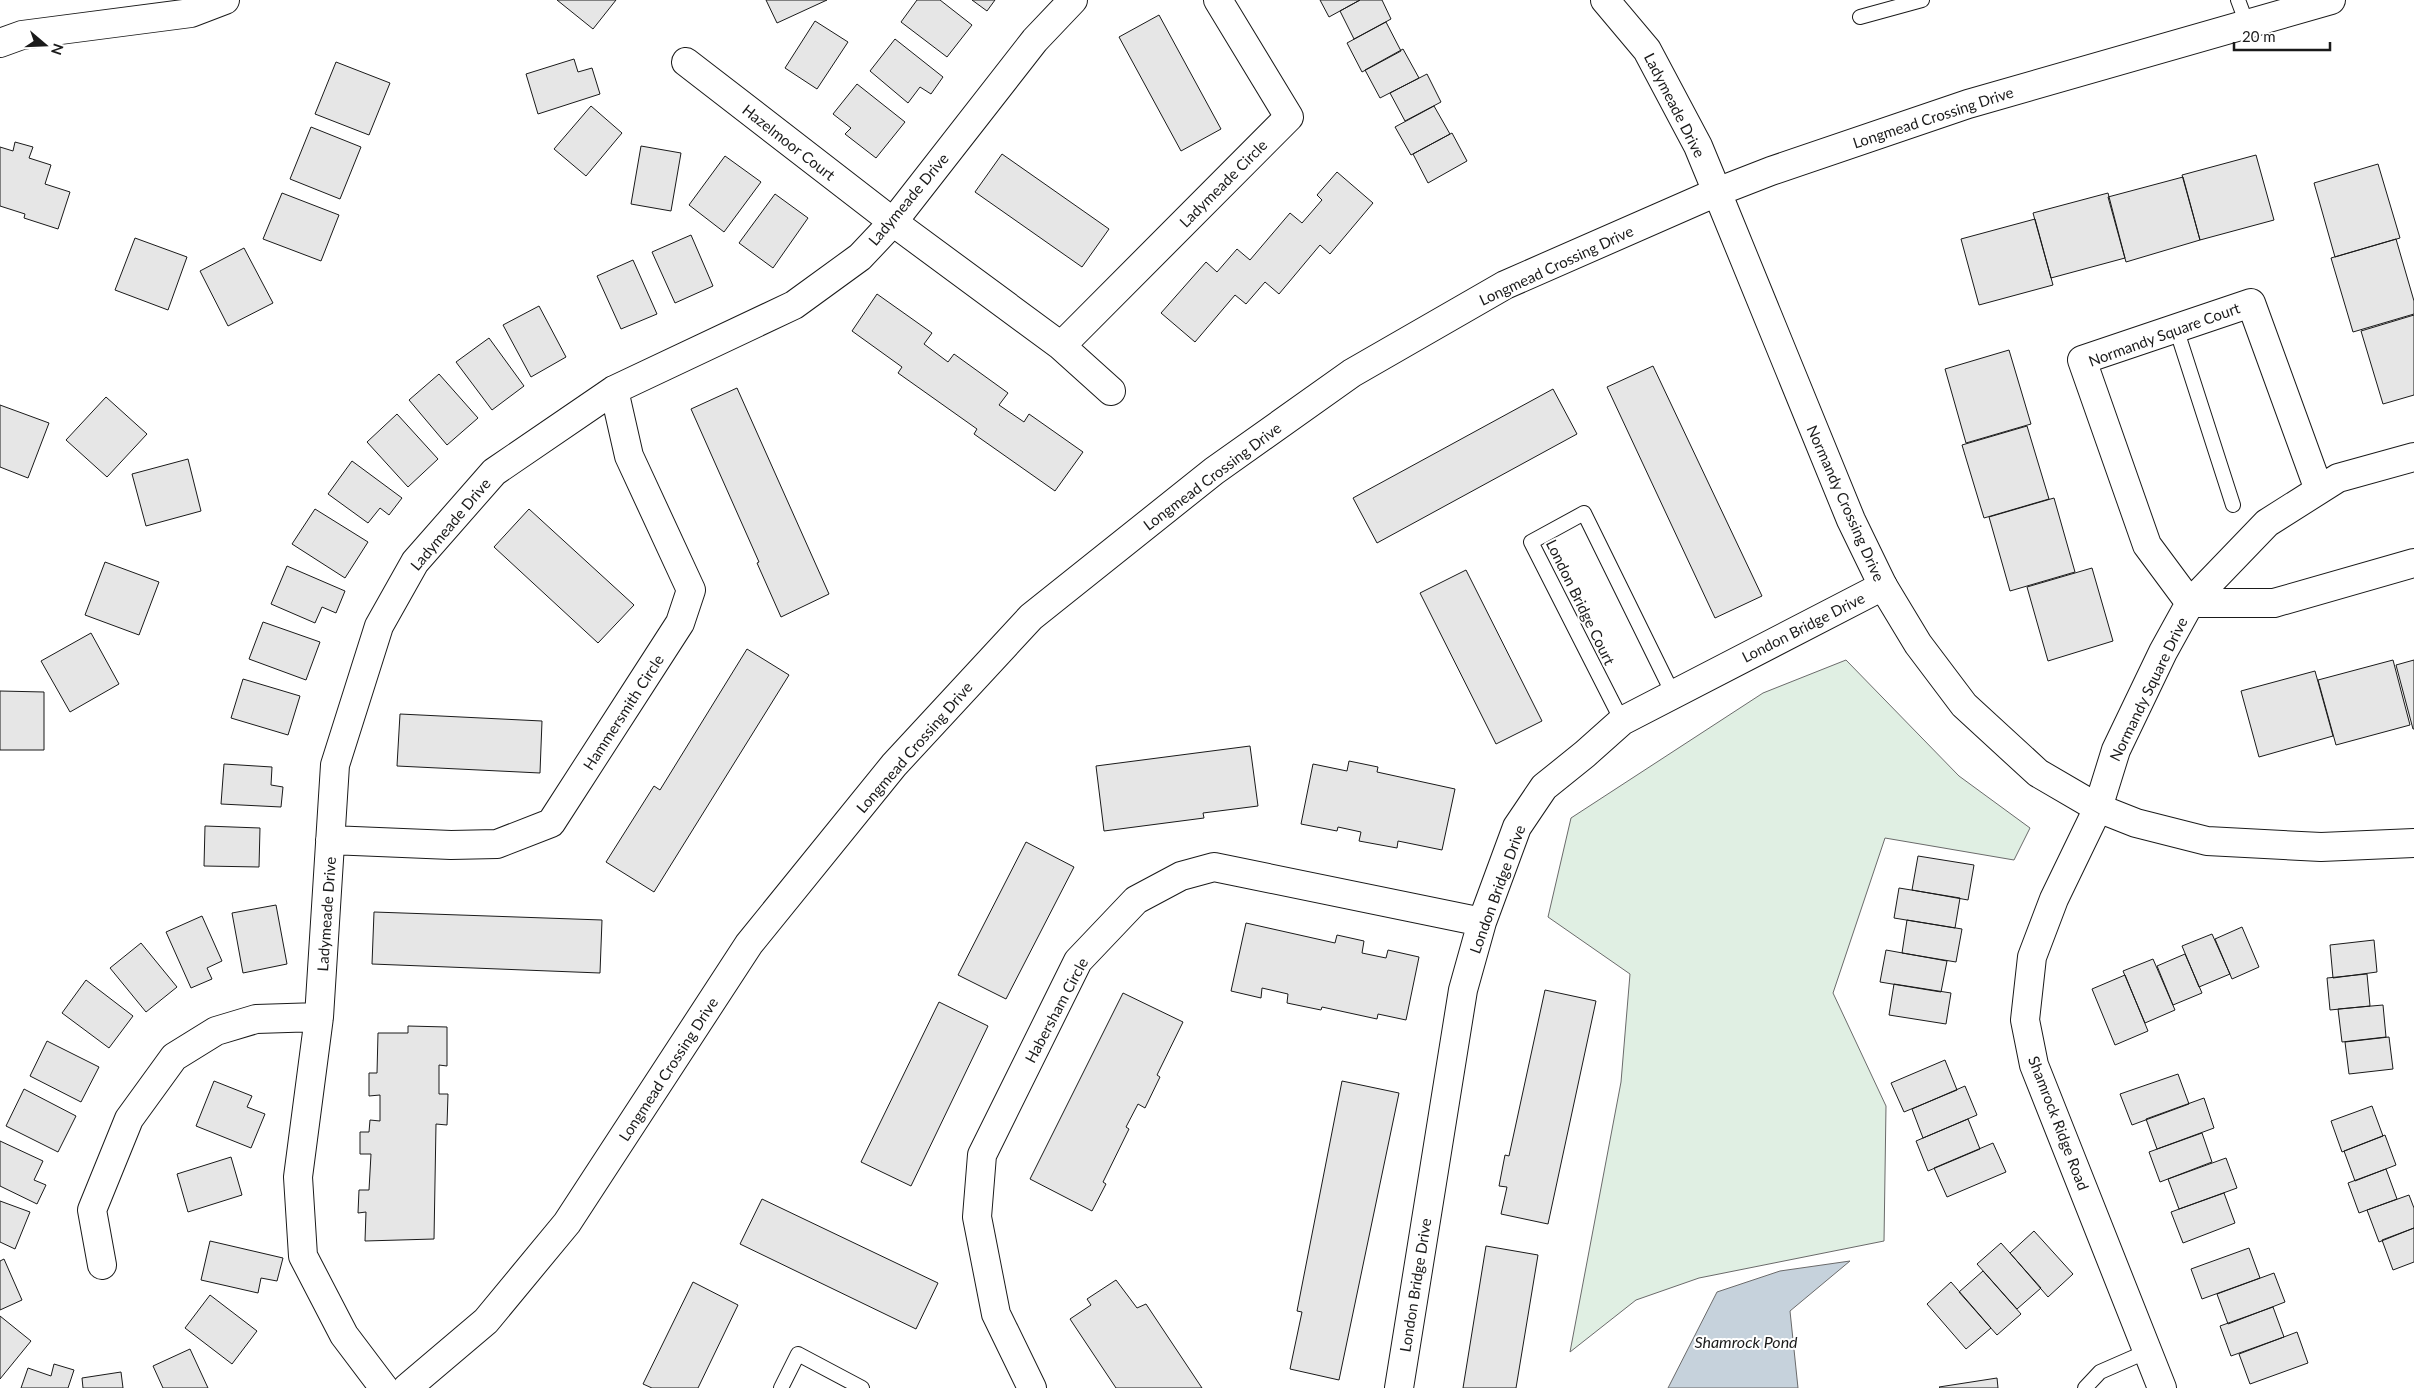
<svg xmlns="http://www.w3.org/2000/svg" width="2414" height="1388" viewBox="0 0 2414 1388" font-family="Lato,sans-serif">
<style>
.green{fill:#e0efe3;stroke:#6a6a6a}
.water{fill:#c6d2dc;stroke:#6a6a6a}
.building{fill:#e6e6e6;stroke:#1a1a1a}
.lines{fill:none;stroke-linecap:round;stroke-linejoin:round}
.lane-casing{stroke:#1a1a1a;stroke-width:16}
.street-casing{stroke:#1a1a1a;stroke-width:30}
.secondary-casing{stroke:#1a1a1a;stroke-width:30}
.lane{stroke:#fff;stroke-width:14}
.street{stroke:#fff;stroke-width:28}
.secondary{stroke:#fff;stroke-width:28}
.labels{text-anchor:middle;dominant-baseline:central;stroke-width:4;stroke-linejoin:round;paint-order:stroke}
.street-label{font-size:15px;fill:#1a1a1a;stroke:#fff}
.water-label{font-size:16px;font-style:italic;fill:#1a1a1a;stroke:#fff}
</style>
<rect width="100%" height="100%" fill="#fff"/>
<path class="green" d="M 1846,660 L 1959,776 L 2030,828 L 2014,860 L 1885,838 L 1833,993 L 1886,1106 L 1884,1241 L 1699,1278 L 1636,1300 L 1570,1352 L 1621,1082 L 1630,974 L 1548,917 L 1571,818 L 1763,693 Z"/>
<path class="water" d="M 1850,1261 L 1790,1311 L 1798,1388 L 1668,1388 L 1717,1292 L 1780,1271 Z"/>
<path class="building" d="M 557,0 L 616,0 L 593,29 Z
M 766,0 L 827,0 L 777,23 Z
M 917,0 L 940,0 L 972,25 L 947,57 L 901,22 Z
M 972,0 L 995,0 L 987,11 Z
M 1320,0 L 1360,0 L 1329,17 Z
M 1360,0 L 1382,0 L 1391,19 L 1354,39 L 1340,11 Z
M 1159,15 L 1221,129 L 1181,151 L 1119,37 Z
M 815,21 L 848,42 L 817,89 L 785,68 Z
M 1386,22 L 1401,51 L 1362,72 L 1347,43 Z
M 895,39 L 943,77 L 931,94 L 920,87 L 908,103 L 870,71 Z
M 1403,49 L 1419,78 L 1380,98 L 1365,70 Z
M 574,59 L 578,72 L 592,68 L 600,94 L 538,114 L 526,74 Z
M 336,62 L 390,83 L 369,135 L 315,114 Z
M 1427,74 L 1441,102 L 1405,121 L 1390,93 Z
M 857,84 L 905,122 L 876,158 L 845,134 L 851,128 L 833,114 Z
M 591,106 L 622,133 L 586,176 L 554,149 Z
M 1434,106 L 1450,134 L 1411,155 L 1395,127 Z
M 311,127 L 361,147 L 340,199 L 290,179 Z
M 1452,133 L 1467,161 L 1428,183 L 1413,154 Z
M 15,142 L 33,147 L 29,158 L 51,165 L 45,184 L 70,192 L 58,229 L 24,218 L 25,214 L 0,206 L 0,147 L 13,151 Z
M 641,146 L 681,153 L 671,211 L 631,204 Z
M 1002,154 L 1109,229 L 1082,267 L 975,192 Z
M 2256,155 L 2274,220 L 2200,240 L 2182,175 Z
M 725,156 L 761,182 L 724,232 L 689,205 Z
M 2378,164 L 2400,238 L 2335,257 L 2314,183 Z
M 1337,172 L 1373,203 L 1330,254 L 1320,245 L 1279,294 L 1265,282 L 1246,304 L 1235,295 L 1195,342 L 1161,313 L 1206,262 L 1217,272 L 1237,249 L 1250,260 L 1290,213 L 1302,223 L 1322,200 L 1317,195 Z
M 2183,177 L 2200,240 L 2126,262 L 2108,197 Z
M 282,193 L 339,215 L 321,261 L 263,239 Z
M 2108,193 L 2125,258 L 2051,278 L 2033,213 Z
M 775,194 L 808,218 L 773,268 L 739,243 Z
M 2035,219 L 2053,285 L 1979,305 L 1961,239 Z
M 691,235 L 713,286 L 675,303 L 652,252 Z
M 135,238 L 187,257 L 168,310 L 115,290 Z
M 2396,239 L 2414,301 L 2414,314 L 2353,332 L 2331,258 Z
M 244,248 L 273,303 L 228,326 L 200,271 Z
M 633,260 L 657,314 L 621,329 L 597,276 Z
M 877,294 L 932,333 L 924,344 L 948,362 L 954,354 L 1008,393 L 999,405 L 1024,422 L 1029,414 L 1083,452 L 1055,491 L 974,434 L 977,429 L 898,373 L 902,367 L 852,331 Z
M 539,306 L 566,357 L 531,377 L 503,325 Z
M 2414,315 L 2414,395 L 2383,404 L 2361,331 Z
M 489,338 L 524,386 L 492,410 L 456,362 Z
M 2009,350 L 2031,424 L 1966,443 L 1945,369 Z
M 1653,366 L 1762,596 L 1715,618 L 1607,387 Z
M 439,374 L 478,418 L 447,445 L 409,400 Z
M 737,388 L 829,594 L 781,617 L 757,563 L 759,562 L 691,409 Z
M 1553,389 L 1577,434 L 1377,543 L 1353,498 Z
M 106,397 L 147,434 L 107,477 L 66,440 Z
M 0,405 L 49,423 L 28,478 L 0,467 Z
M 397,414 L 438,459 L 408,487 L 367,442 Z
M 2027,426 L 2049,499 L 1984,518 L 1962,445 Z
M 188,459 L 201,511 L 146,526 L 132,474 Z
M 352,461 L 402,498 L 389,515 L 380,508 L 368,523 L 328,494 Z
M 2054,498 L 2075,572 L 2010,591 L 1989,517 Z
M 315,509 L 368,542 L 345,578 L 292,544 Z
M 529,509 L 634,605 L 598,643 L 494,547 Z
M 105,562 L 159,582 L 139,635 L 85,615 Z
M 287,566 L 345,591 L 336,613 L 322,607 L 315,623 L 271,604 Z
M 2092,568 L 2113,641 L 2048,661 L 2027,587 Z
M 1466,570 L 1542,721 L 1496,744 L 1420,593 Z
M 263,622 L 320,642 L 306,680 L 249,659 Z
M 91,633 L 119,684 L 70,712 L 41,661 Z
M 747,649 L 789,675 L 654,892 L 606,862 L 654,786 L 660,790 Z
M 2393,660 L 2410,725 L 2336,745 L 2318,680 Z
M 2414,660 L 2414,729 L 2413,729 L 2396,665 Z
M 2315,671 L 2333,736 L 2259,757 L 2241,691 Z
M 243,679 L 300,696 L 288,735 L 231,718 Z
M 0,691 L 44,692 L 44,750 L 0,750 Z
M 400,714 L 542,721 L 540,773 L 397,766 Z
M 1250,746 L 1258,806 L 1203,813 L 1204,818 L 1104,831 L 1096,766 Z
M 1349,761 L 1378,767 L 1377,772 L 1455,789 L 1442,850 L 1398,841 L 1397,848 L 1359,841 L 1361,832 L 1338,827 L 1337,831 L 1301,824 L 1313,764 L 1347,771 Z
M 224,764 L 272,767 L 271,785 L 283,787 L 281,807 L 221,804 Z
M 205,826 L 260,828 L 259,867 L 204,866 Z
M 1026,842 L 1074,867 L 1006,999 L 958,975 Z
M 1918,856 L 1974,865 L 1968,900 L 1912,890 Z
M 1899,888 L 1960,898 L 1955,928 L 1894,918 Z
M 276,905 L 287,964 L 243,973 L 232,913 Z
M 374,912 L 602,920 L 600,973 L 372,964 Z
M 202,916 L 222,961 L 207,968 L 212,979 L 191,988 L 166,932 Z
M 1907,920 L 1962,929 L 1956,962 L 1902,953 Z
M 1246,923 L 1335,943 L 1337,935 L 1364,941 L 1362,953 L 1386,958 L 1388,950 L 1419,957 L 1406,1020 L 1378,1014 L 1377,1019 L 1322,1007 L 1321,1010 L 1287,1003 L 1288,994 L 1262,988 L 1261,998 L 1231,991 Z
M 2242,927 L 2259,967 L 2232,979 L 2215,939 Z
M 2212,934 L 2230,974 L 2199,987 L 2182,946 Z
M 2374,940 L 2377,972 L 2333,978 L 2330,945 Z
M 141,943 L 177,987 L 146,1012 L 110,968 Z
M 1886,950 L 1947,961 L 1941,992 L 1880,982 Z
M 2185,954 L 2202,993 L 2173,1005 L 2157,966 Z
M 2153,959 L 2175,1010 L 2145,1023 L 2123,971 Z
M 2367,974 L 2370,1006 L 2330,1010 L 2327,978 Z
M 2125,975 L 2148,1031 L 2115,1045 L 2092,989 Z
M 86,980 L 133,1016 L 109,1048 L 62,1013 Z
M 1894,984 L 1951,993 L 1946,1024 L 1889,1015 Z
M 1545,990 L 1596,1001 L 1548,1224 L 1501,1214 L 1507,1187 L 1499,1186 L 1505,1155 L 1509,1156 Z
M 1123,993 L 1183,1022 L 1157,1075 L 1160,1077 L 1145,1108 L 1138,1104 L 1126,1127 L 1129,1129 L 1103,1182 L 1106,1184 L 1092,1211 L 1030,1179 Z
M 939,1002 L 988,1026 L 911,1186 L 861,1162 Z
M 2383,1005 L 2386,1037 L 2342,1042 L 2338,1009 Z
M 408,1026 L 447,1027 L 447,1066 L 439,1065 L 439,1094 L 448,1094 L 447,1125 L 436,1124 L 434,1239 L 365,1241 L 366,1212 L 358,1213 L 359,1190 L 369,1190 L 371,1154 L 360,1154 L 360,1132 L 369,1132 L 370,1120 L 380,1121 L 380,1095 L 369,1096 L 369,1073 L 377,1073 L 378,1033 L 408,1033 Z
M 2389,1037 L 2393,1069 L 2349,1074 L 2345,1042 Z
M 47,1041 L 99,1067 L 81,1102 L 30,1076 Z
M 1945,1060 L 1957,1090 L 1904,1112 L 1891,1083 Z
M 2178,1074 L 2189,1104 L 2132,1125 L 2120,1094 Z
M 214,1081 L 252,1096 L 247,1107 L 265,1114 L 251,1148 L 196,1126 Z
M 1342,1081 L 1399,1093 L 1339,1380 L 1290,1369 L 1302,1312 L 1297,1311 Z
M 1965,1086 L 1977,1115 L 1923,1138 L 1912,1109 Z
M 24,1089 L 76,1116 L 58,1152 L 6,1126 Z
M 2204,1098 L 2214,1128 L 2157,1149 L 2146,1119 Z
M 2372,1106 L 2383,1136 L 2342,1152 L 2331,1121 Z
M 1968,1119 L 1980,1149 L 1928,1171 L 1916,1141 Z
M 2202,1133 L 2212,1162 L 2160,1182 L 2149,1152 Z
M 2385,1135 L 2396,1165 L 2355,1181 L 2344,1151 Z
M 0,1141 L 43,1161 L 34,1180 L 46,1185 L 37,1204 L 0,1186 Z
M 1993,1143 L 2006,1172 L 1947,1197 L 1934,1168 Z
M 231,1157 L 242,1195 L 188,1212 L 177,1174 Z
M 2226,1158 L 2237,1188 L 2179,1209 L 2168,1179 Z
M 2386,1169 L 2397,1199 L 2359,1213 L 2348,1183 Z
M 2224,1193 L 2235,1223 L 2183,1243 L 2171,1212 Z
M 2409,1195 L 2414,1208 L 2414,1228 L 2379,1242 L 2367,1210 Z
M 762,1199 L 938,1283 L 916,1329 L 740,1244 Z
M 0,1201 L 30,1212 L 15,1249 L 0,1242 Z
M 2414,1228 L 2414,1262 L 2393,1270 L 2382,1240 Z
M 2034,1231 L 2073,1274 L 2048,1297 L 2010,1253 Z
M 210,1241 L 283,1258 L 277,1281 L 261,1278 L 258,1293 L 201,1280 Z
M 2001,1243 L 2041,1288 L 2017,1309 L 1977,1264 Z
M 1486,1246 L 1538,1255 L 1516,1388 L 1463,1388 Z
M 2249,1248 L 2260,1278 L 2202,1299 L 2191,1269 Z
M 4,1259 L 22,1300 L 0,1310 L 0,1261 Z
M 1983,1271 L 2021,1314 L 1997,1335 L 1959,1292 Z
M 2274,1273 L 2285,1302 L 2228,1324 L 2217,1294 Z
M 1116,1280 L 1137,1308 L 1146,1304 L 1202,1388 L 1116,1388 L 1070,1319 L 1091,1305 L 1087,1299 Z
M 693,1282 L 738,1305 L 698,1388 L 652,1388 L 643,1384 Z
M 1951,1282 L 1991,1328 L 1966,1349 L 1927,1304 Z
M 210,1295 L 257,1331 L 232,1364 L 185,1328 Z
M 2273,1307 L 2284,1337 L 2231,1356 L 2220,1326 Z
M 0,1316 L 31,1341 L 0,1379 Z
M 2297,1332 L 2308,1363 L 2250,1384 L 2239,1354 Z
M 190,1349 L 208,1388 L 163,1388 L 153,1366 Z
M 54,1364 L 74,1370 L 68,1388 L 21,1388 L 28,1368 L 51,1376 Z
M 121,1372 L 123,1388 L 83,1388 L 82,1378 Z
M 1997,1378 L 1998,1388 L 1940,1388 L 1939,1387 Z"/>
<g class="lines">
<g class="lane-casing">
<path id="lane" d="M 2238,0 L 2247,24
M 1860,17 L 1922,0
M 2176,328 L 2233,505
M 1622,721 L 1531,542 L 1584,513 L 1673,694
M 781,1388 L 798,1354 L 862,1388
M 2085,1388 L 2100,1372 L 2148,1351"/>
</g>
<g class="street-casing">
<path id="street" d="M 1605,0 L 1647,50 L 1698,146 L 1717,192
M 0,43 L 22,35 L 191,13 L 225,0
M 686,62 L 893,222 L 1061,346 L 1111,391
M 1061,346 L 1289,117 L 1218,0
M 2319,490 L 2251,303 L 2082,360 L 2147,545 L 2190,603 L 2274,603 L 2414,563
M 330,840 L 451,845 L 497,844 L 551,823 L 680,623 L 691,590 L 629,456 L 614,390
M 102,1265 L 92,1210 L 129,1119 L 174,1057 L 216,1031 L 256,1019 L 319,1017
M 384,1388 L 344,1335 L 303,1256 L 298,1177 L 319,1017 L 335,765 L 379,626 L 415,562 L 494,472 L 614,390 L 794,305 L 860,257 L 893,222 L 1035,40 L 1073,0
M 1032,1388 L 996,1314 L 977,1217 L 982,1155 L 1078,961 L 1136,900 L 1181,876 L 1214,867 L 1482,922
M 1399,1388 L 1463,990 L 1482,922 L 1517,827 L 1544,787 L 1585,754 L 1622,721 L 1883,586
M 2162,1388 L 2034,1065 L 2025,1020 L 2032,957 L 2054,899 L 2098,808 L 2116,750 L 2163,652 L 2190,603 L 2267,523 L 2338,478 L 2414,457"/>
</g>
<g class="secondary-casing">
<path id="secondary" d="M 1717,192 L 1851,520 L 1883,586 L 1918,644 L 1964,705 L 2038,773 L 2098,808 L 2136,823 L 2207,841 L 2321,847 L 2414,843
M 407,1388 L 486,1321 L 567,1223 L 749,944 L 894,765 L 1031,617 L 1214,471 L 1352,373 L 1505,285 L 1717,192 L 1771,171 L 1968,104 L 2331,0"/>
</g>
<use href="#lane" class="lane"/>
<use href="#street" class="street"/>
<use href="#secondary" class="secondary"/>
</g>
<g class="labels">
<g class="street-label">
<text transform="translate(1675 105) rotate(63)">Ladymeade Drive</text>
<text transform="translate(1933 117) rotate(-18)">Longmead Crossing Drive</text>
<text transform="translate(789 142) rotate(38)">Hazelmoor Court</text>
<text transform="translate(1223 183) rotate(-45)">Ladymeade Circle</text>
<text transform="translate(908 199) rotate(-50)">Ladymeade Drive</text>
<text transform="translate(1556 265) rotate(-25)">Longmead Crossing Drive</text>
<text transform="translate(2164 334) rotate(-20)">Normandy Square Court</text>
<text transform="translate(1212 476) rotate(-37)">Longmead Crossing Drive</text>
<text transform="translate(1846 503) rotate(66)">Normandy Crossing Drive</text>
<text transform="translate(450 524) rotate(-50)">Ladymeade Drive</text>
<text transform="translate(1581 602) rotate(64)">London Bridge Court</text>
<text transform="translate(1803 627) rotate(-27)">London Bridge Drive</text>
<text transform="translate(2148 689) rotate(-64)">Normandy Square Drive</text>
<text transform="translate(623 712) rotate(-57)">Hammersmith Circle</text>
<text transform="translate(914 747) rotate(-49)">Longmead Crossing Drive</text>
<text transform="translate(1497 889) rotate(-70)">London Bridge Drive</text>
<text transform="translate(326 914) rotate(-86)">Ladymeade Drive</text>
<text transform="translate(1056 1010) rotate(-62)">Habersham Circle</text>
<text transform="translate(668 1069) rotate(-57)">Longmead Crossing Drive</text>
<text transform="translate(2059 1123) rotate(69)">Shamrock Ridge Road</text>
<text transform="translate(1415 1285) rotate(-81)">London Bridge Drive</text>
</g>
<g class="water-label">
<text x="1746" y="1341">Shamrock Pond</text>
</g>
</g>
<g transform="translate(45 45) rotate(109)" stroke="#ffffff" stroke-width="4" paint-order="stroke">
<path d="M0-4L9 19L0 12L-9 19Z" fill="#1a1a1a"/>
<text y="-8" font-size="14" font-weight="bold" text-anchor="middle" fill="#1a1a1a">N</text>
</g>
<path d="M2234 42v8h96v-8" fill="none" stroke="#1a1a1a" stroke-width="2.5"/>
<text x="2242" y="42" font-size="15" fill="#1a1a1a" stroke="#ffffff" stroke-width="4" paint-order="stroke">20 m</text>
</svg>
